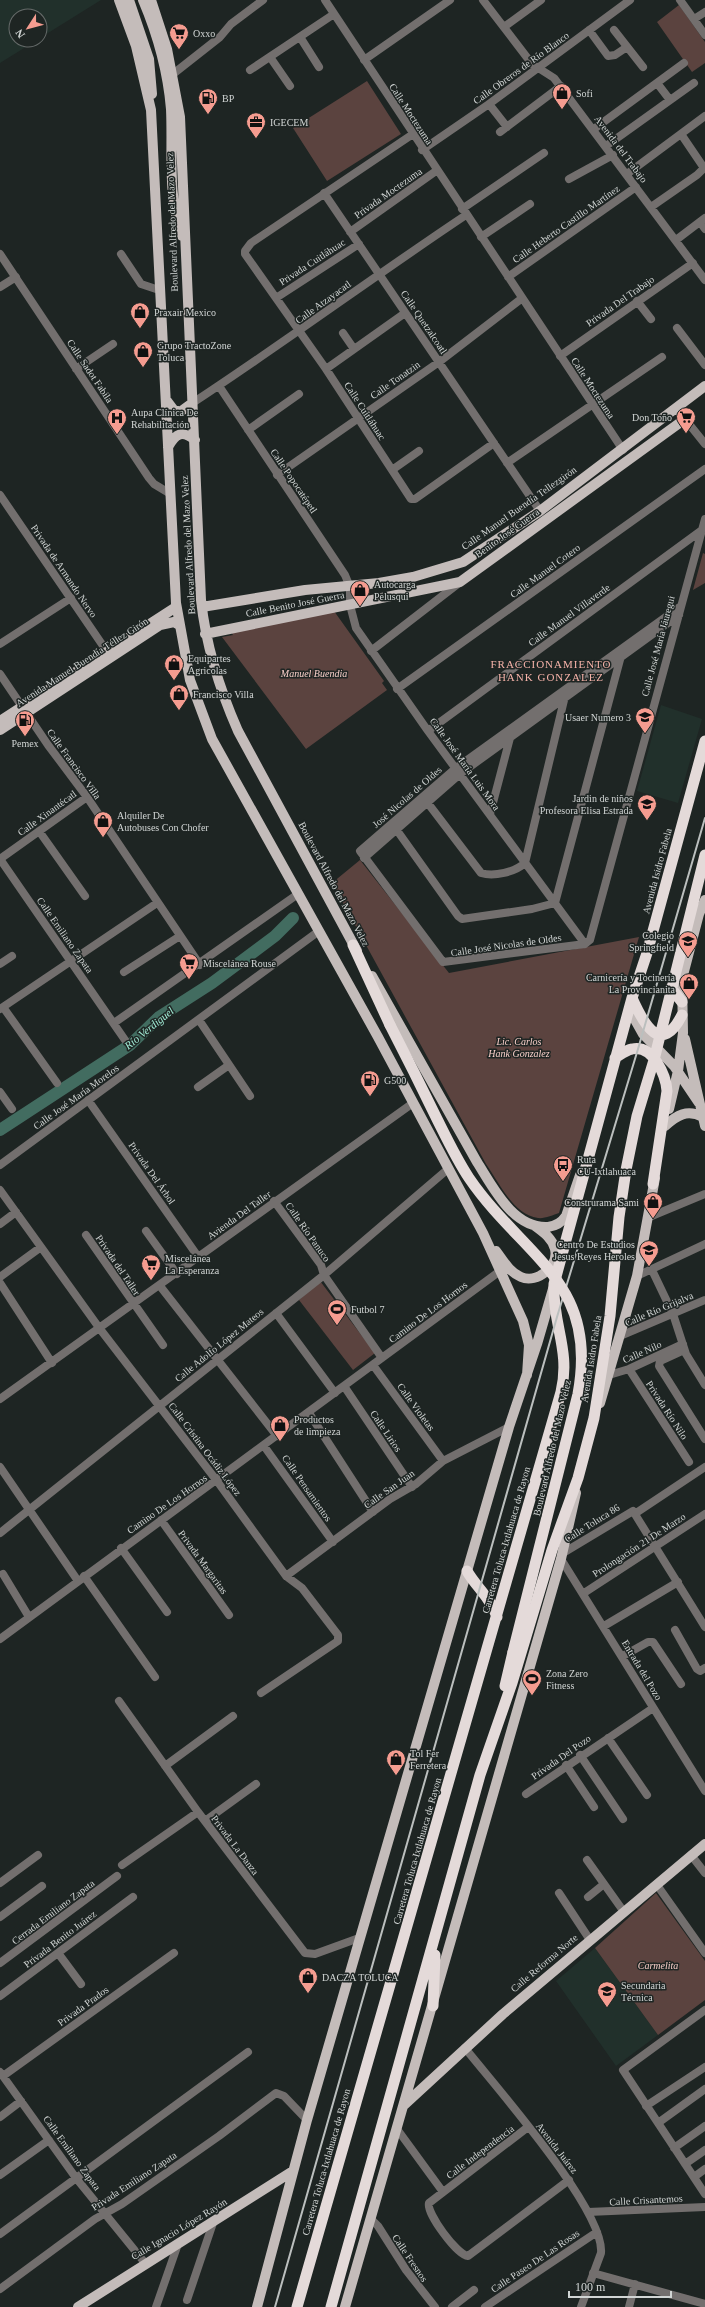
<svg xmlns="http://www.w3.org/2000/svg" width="705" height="2307" viewBox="0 0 705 2307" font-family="Georgia,serif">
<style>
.built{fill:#21302b}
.green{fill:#5b433f}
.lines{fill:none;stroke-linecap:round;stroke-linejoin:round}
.river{stroke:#426c60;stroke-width:12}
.minor{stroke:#736f6e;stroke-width:8}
.major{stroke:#c4bcba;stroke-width:10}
.highway{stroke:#e4dad9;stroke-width:11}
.rail{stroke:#bbbfbe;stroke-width:2}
.highway-bridge{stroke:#e4dad9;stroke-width:11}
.labels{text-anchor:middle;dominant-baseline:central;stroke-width:3;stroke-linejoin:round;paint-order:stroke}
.poi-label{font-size:10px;fill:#d1d5d4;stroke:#1e2523;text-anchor:start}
.street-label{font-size:10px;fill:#d1d5d4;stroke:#1e2523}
.park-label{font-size:10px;font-style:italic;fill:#f9cfc9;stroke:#1e2523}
.neighbourhood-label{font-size:11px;letter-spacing:1px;fill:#f6b3a9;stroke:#1e2523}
.water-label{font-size:11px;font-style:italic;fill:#a2edd7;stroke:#1e2523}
</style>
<rect width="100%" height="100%" fill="#1e2523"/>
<path class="built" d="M 0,0 L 101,0 L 40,38 L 40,16 L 16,16 L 16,40 L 37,40 L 0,63 Z
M 661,705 L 702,719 L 678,803 L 637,791 Z
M 595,1948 L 658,2035 L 616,2066 L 556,1981 Z"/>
<path class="green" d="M 679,5 L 705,42 L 705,63 L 692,72 L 657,22 Z
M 367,81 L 401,134 L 327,181 L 293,128 Z
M 703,553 L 705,554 L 705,583 L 693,590 Z
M 334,611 L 384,681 L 382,683 L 387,690 L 306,749 L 222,637 L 233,635 L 231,632 Z
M 360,860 L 449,973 L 639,937 L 559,1213 C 553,1215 544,1219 538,1218 C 513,1215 499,1182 486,1164 L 332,883 Z
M 320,1281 L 375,1353 L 353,1370 L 299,1300 Z
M 656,1893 L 705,1961 L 705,2000 L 658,2035 L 595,1948 Z"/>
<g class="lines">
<path class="river" d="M 0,1130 L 130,1045 L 159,1017 L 212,983 L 275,936 L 293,918"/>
<path class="minor" d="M 325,0 L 623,450
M 483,0 L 532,64 L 554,78 L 705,280
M 680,0 L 705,35
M 694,19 L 705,12
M 504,27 L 541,0
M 589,30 L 608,56 L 615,55 L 627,47
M 614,30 L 643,67
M 300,37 L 319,67
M 270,57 L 290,86
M 364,60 L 450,0
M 250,70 L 334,14
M 173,74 L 220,37 L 231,24 L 263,0
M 657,83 L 670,100
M 489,104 L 507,127
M 594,129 L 684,63
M 500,132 L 561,86
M 413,134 L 251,243 L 245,251 L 245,254 L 326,369 L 411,499 L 415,499 L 494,443
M 606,146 L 694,83
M 422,150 L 489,104 L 630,0
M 627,174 L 705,116
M 569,179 L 613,155
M 324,193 L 540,511
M 651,207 L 697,175 L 704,168 L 681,134
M 462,209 L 544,153
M 700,222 L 705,229
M 350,232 L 436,171
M 481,237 L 530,204
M 676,240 L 705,218
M 0,254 L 149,478 L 154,484 L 169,493
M 121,254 L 141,284 L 159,290
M 508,277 L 636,187
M 0,287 L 16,277
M 276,298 L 359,244
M 637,301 L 651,319
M 677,328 L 705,365
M 343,333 L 354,349
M 560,356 L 693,263
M 76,369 L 113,344
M 326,369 L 405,313
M 219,386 L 345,575 L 350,587 L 350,605 L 356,628 L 428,731 L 585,944
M 191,404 C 284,343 373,277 466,215
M 685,419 L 705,444
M 248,430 L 299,394
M 507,463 L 662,357
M 392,470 L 419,451
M 277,475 L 439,362 L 521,299
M 0,495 L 110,656
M 681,606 L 456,768 L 360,851 L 443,962 L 585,944 L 590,940 L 702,530 L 705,519
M 0,644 L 71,598
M 371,651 L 459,583
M 0,674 L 48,745 L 87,797 L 200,965
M 397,689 L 705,469
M 428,731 L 702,530
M 427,802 L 481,873 C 494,877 515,872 525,863 L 565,696
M 490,814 L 510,738
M 396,829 L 458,916 L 462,919 L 532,909 L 555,903 L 621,656
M 39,831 L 85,896
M 364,858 L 460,774 L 679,615
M 0,859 L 125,1040
M 0,859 L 87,797
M 0,964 L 12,956
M 124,972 L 180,936
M 3,1007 L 57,1083
M 0,1009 L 157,903
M 199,1020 L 250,1096
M 114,1023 L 298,894
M 198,1087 L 229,1065
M 0,1092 L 12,1109
M 88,1100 L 199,1258
M 0,1165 L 319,931
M 0,1190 L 100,1329 L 217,1481 L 286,1576 L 302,1588 L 338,1635 L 338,1641 L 261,1693
M 274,1201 L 321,1265 L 324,1275 L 382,1358
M 647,1218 L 705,1194
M 0,1224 L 16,1212
M 146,1231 L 177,1274
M 86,1235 L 163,1345
M 652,1270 L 673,1314 L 686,1354 L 705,1385
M 637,1276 L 705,1244
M 0,1277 L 41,1247
M 0,1283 L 52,1363
M 160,1286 L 277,1436
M 276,1313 L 335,1393
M 620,1336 L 705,1300
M 684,1350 L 660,1361 L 659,1366 L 705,1439
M 373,1365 L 443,1461
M 629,1369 L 689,1462
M 609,1375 L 629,1369 L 683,1344
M 344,1386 L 412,1487
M 0,1399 L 413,1103
M 309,1413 L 373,1512
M 264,1446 L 333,1542
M 0,1467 L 78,1581
M 636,1513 L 705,1467
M 161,1520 L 229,1615
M 0,1533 L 324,1275 L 448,1169
M 121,1548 L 167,1612
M 563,1553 L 633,1511 L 705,1627
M 561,1559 L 705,1791
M 3,1574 L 29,1617
M 84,1576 L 155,1677
M 286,1576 L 390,1499 L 416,1484 L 443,1461 L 509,1427
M 584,1593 L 705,1514
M 604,1626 L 678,1582
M 675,1630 L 697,1669 L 700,1671 L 705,1668
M 0,1639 L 500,1271
M 623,1656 L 648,1642 L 653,1642 L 681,1684
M 119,1701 L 198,1812 L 305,1953 L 315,1954 L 359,1938
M 608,1738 L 647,1795
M 580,1755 L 623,1819
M 566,1765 L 594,1807
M 165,1766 L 233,1716
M 526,1794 L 653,1708
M 205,1821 L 256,1784
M 691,1855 L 705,1873
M 587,1860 L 624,1912
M 122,1865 L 198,1812
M 0,1883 L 38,1855
M 657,1885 L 705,1953
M 559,1893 L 590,1940
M 588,1897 L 604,1884
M 0,1917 L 42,1886
M 58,1953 L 81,1984
M 0,1963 L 117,1876
M 0,1996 L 133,1897
M 705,2010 L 623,2070 L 705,2194
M 465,2048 C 495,2086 605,2210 601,2253 L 581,2307
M 0,2072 L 76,2178 L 145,2263
M 3,2076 L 174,1953
M 646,2106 L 705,2067
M 0,2117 L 21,2101
M 658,2123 L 705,2089
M 528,2127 L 429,2203 C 426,2213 457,2255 468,2256 L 569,2180
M 397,2129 L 443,2192
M 674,2148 L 705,2126
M 685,2164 L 705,2150
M 0,2175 L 49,2140
M 694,2177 L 705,2169
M 588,2212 L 705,2207
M 371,2219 L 378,2226 L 406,2270 L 435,2307
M 0,2234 L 248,2052
M 593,2273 L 705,2304
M 0,2289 L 95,2219 L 122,2204 L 219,2136 L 276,2093 L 284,2096 L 307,2120
M 187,2300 L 213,2223
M 156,2307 L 178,2244
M 452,2307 L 474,2290
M 485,2307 L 597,2232
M 629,2307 L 635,2284"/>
<path class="major" d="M 119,0 L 136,46 L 151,110 L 176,603 L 190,680 L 212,739 L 378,1037 L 483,1233 L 523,1321 L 529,1345 L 527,1375
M 129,0 L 149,59 L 152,94
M 143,0 C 157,33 168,73 171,109 C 173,151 167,196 182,236
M 151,0 L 167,49 L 180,117 L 201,600 C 206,646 219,688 238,731 L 357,951
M 167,401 L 173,409 L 180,412 L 191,404
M 168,447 C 176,433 182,430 195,440
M 202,607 L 305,590 L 379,583 L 413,577 L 463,562 L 540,511 L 705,386
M 205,634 L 460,582 L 685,419 L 678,409
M 0,721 L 176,607
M 0,730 L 160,625 L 174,622 L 179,625
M 372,976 L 477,1162 C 493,1187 513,1229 548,1227 C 556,1226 562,1222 566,1216 L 580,1175
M 629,1009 L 643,1034 L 674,1066 L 699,1103
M 685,1039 L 705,1126
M 669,1109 L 678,1071 L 683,1033 L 682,979 L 699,914 L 705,900
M 665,1126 C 677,1115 687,1109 703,1117
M 496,1251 C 503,1260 509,1272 521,1277 C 537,1284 559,1266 555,1249 C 552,1238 543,1232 535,1226
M 600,1403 L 637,1276 L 655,1178
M 403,2106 L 503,2014 L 705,1844
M 78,2307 L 293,2171
M 257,2307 L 307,2120 L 509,1427 L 537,1344 L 553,1289
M 345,2307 L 561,1559 L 576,1493"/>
<path class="highway" d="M 353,945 L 390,1025
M 671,988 L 682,1002
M 632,998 C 644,1025 661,1056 682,1015
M 615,1058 C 620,1055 626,1050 632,1049 C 653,1044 666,1076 667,1091 L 653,1184
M 467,1571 C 476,1587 491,1598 497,1617
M 505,1686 L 513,1652
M 433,2006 L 435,1955
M 297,2307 L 561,1392 C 571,1351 552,1323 554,1284 L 632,998 L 647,953 L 705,741
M 331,2307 L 480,1775 L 512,1683 L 552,1550 L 578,1478 L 594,1418 L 610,1316 L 619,1217 L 626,1170 L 637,1116 L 654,1060 L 705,855"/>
<path class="rail" d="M 275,2307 L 557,1317 L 638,1049 L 705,818"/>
<path class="highway-bridge" d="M 390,1025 C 406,1056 422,1088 437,1119 C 447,1139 457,1160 469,1178 C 523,1257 599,1281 578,1394 L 513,1652"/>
</g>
<defs>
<g id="supermarket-pin" transform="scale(1)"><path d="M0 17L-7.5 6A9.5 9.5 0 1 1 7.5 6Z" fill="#f59c90" stroke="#1e2523"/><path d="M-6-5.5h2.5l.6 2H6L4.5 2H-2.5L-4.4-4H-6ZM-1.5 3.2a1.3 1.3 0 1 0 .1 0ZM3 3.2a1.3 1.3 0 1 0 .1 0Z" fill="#111"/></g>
<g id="shop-pin" transform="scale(1)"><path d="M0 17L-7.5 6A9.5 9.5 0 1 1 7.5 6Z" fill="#f59c90" stroke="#1e2523"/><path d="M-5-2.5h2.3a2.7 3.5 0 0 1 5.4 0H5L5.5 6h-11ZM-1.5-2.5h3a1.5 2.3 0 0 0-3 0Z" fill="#111"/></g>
<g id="fuel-pin" transform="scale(1)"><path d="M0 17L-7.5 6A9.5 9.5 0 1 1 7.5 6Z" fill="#f59c90" stroke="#1e2523"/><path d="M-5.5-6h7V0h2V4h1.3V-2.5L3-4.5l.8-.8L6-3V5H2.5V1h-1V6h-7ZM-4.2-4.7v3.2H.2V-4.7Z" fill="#111"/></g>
<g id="office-pin" transform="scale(1)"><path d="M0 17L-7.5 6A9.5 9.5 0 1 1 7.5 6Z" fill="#f59c90" stroke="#1e2523"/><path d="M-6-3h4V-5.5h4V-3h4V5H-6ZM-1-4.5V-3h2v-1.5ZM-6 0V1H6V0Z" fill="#111"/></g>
<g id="hospital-pin" transform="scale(1)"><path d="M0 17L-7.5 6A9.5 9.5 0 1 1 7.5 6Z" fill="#f59c90" stroke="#1e2523"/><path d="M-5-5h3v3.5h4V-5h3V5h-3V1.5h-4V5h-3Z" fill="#111"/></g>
<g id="school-pin" transform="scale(1)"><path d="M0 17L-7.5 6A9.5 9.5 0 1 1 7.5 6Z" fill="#f59c90" stroke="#1e2523"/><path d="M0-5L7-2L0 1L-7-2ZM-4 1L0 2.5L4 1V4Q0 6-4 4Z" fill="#111"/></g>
<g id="bus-pin" transform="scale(1)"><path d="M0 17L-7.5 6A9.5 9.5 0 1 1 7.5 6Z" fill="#f59c90" stroke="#1e2523"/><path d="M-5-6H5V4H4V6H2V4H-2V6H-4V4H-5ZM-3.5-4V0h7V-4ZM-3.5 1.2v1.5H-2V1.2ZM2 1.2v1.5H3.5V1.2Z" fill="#111"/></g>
<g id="stadium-pin" transform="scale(1)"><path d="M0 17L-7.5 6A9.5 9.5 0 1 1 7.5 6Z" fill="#f59c90" stroke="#1e2523"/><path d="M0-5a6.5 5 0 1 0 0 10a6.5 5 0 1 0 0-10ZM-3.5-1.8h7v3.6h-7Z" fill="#111"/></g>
</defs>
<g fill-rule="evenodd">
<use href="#supermarket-pin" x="179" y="33"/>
<use href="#shop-pin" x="562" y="93"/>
<use href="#fuel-pin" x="208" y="98"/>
<use href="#office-pin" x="256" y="122"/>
<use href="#shop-pin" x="140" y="312"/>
<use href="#shop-pin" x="143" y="351"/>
<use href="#supermarket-pin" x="686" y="417"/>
<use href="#hospital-pin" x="117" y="418"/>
<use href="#shop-pin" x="360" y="590"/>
<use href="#shop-pin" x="174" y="664"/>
<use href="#shop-pin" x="179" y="694"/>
<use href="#school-pin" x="645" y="717"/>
<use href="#fuel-pin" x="25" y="720"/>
<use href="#school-pin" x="647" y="804"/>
<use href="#shop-pin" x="103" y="821"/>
<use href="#school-pin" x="688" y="941"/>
<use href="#supermarket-pin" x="189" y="963"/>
<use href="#shop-pin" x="689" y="983"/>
<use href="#fuel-pin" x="370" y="1080"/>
<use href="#bus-pin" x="563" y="1165"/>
<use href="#shop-pin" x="653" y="1202"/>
<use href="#school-pin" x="649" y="1250"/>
<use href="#supermarket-pin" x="151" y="1264"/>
<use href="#stadium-pin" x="337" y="1309"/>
<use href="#shop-pin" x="280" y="1425"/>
<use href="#stadium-pin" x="532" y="1679"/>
<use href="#shop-pin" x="396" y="1759"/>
<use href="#shop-pin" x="308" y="1977"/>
<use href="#school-pin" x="607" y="1991"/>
</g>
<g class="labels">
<g class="poi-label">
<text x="193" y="33">Oxxo</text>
<text x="576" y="93">Sofi</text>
<text x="222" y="98">BP</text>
<text x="270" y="122">IGECEM</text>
<text x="154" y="312">Praxair Mexico</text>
<text x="157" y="345">Grupo TractoZone<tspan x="157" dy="12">Toluca</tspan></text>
<text x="131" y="412">Aupa Clínica De<tspan x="131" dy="12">Rehabilitación</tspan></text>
<text x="672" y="417" text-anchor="end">Don Toño</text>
<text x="374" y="584">Autocarga<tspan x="374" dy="12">Pelusqui</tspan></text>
<text x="188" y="658">Equipartes<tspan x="188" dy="12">Agricolas</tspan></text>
<text x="193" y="694">Francisco Villa</text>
<text x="631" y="717" text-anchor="end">Usaer Numero 3</text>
<text x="25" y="743" text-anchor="middle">Pemex</text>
<text x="633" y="798" text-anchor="end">Jardin de niños<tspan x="633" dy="12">Profesora Elisa Estrada</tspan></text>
<text x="117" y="815">Alquiler De<tspan x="117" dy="12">Autobuses Con Chofer</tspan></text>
<text x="674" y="935" text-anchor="end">Colegio<tspan x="674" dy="12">Springfield</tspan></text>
<text x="203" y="963">Miscelánea Rouse</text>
<text x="675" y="977" text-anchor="end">Carnicería y Tocinería<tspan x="675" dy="12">La Provincianita</tspan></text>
<text x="384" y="1080">G500</text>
<text x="577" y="1159">Ruta<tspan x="577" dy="12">CU-Ixtlahuaca</tspan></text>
<text x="639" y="1202" text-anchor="end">Construrama Sami</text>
<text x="635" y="1244" text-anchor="end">Centro De Estudios<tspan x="635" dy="12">Jesus Reyes Heroles</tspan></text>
<text x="165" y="1258">Miscelánea<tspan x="165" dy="12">La Esperanza</tspan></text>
<text x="351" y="1309">Futbol 7</text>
<text x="294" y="1419">Productos<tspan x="294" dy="12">de limpieza</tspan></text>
<text x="546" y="1673">Zona Zero<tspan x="546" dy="12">Fitness</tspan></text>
<text x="410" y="1753">Tol Fer<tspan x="410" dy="12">Ferretera</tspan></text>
<text x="322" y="1977">DACZA TOLUCA</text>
<text x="621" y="1985">Secundaria<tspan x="621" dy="12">Técnica</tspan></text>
</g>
<g class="street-label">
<text transform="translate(521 68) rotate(-36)">Calle Obreros de Río Blanco</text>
<text transform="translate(411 114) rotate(57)">Calle Moctezuma</text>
<text transform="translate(621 149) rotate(53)">Avenida del Trabajo</text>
<text transform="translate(388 193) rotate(-35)">Privada Moctezuma</text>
<text transform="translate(172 222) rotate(-92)">Boulevard Alfredo del Mazo Velez</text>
<text transform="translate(566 224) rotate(-35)">Calle Heberto Castillo Martínez</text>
<text transform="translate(312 262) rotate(-33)">Privada Cuitláhuac</text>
<text transform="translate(620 301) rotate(-35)">Privada Del Trabajo</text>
<text transform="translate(323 302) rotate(-36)">Calle Atzayacatl</text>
<text transform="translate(424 322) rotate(56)">Calle Quetzalcoatl</text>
<text transform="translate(90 371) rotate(56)">Calle Sadot Fabila</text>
<text transform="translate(395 380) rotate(-35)">Calle Tonatzin</text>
<text transform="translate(593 388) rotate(57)">Calle Moctezuma</text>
<text transform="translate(365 411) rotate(57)">Calle Cuitláhuac</text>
<text transform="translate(294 481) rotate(56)">Calle Popocatépetl</text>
<text transform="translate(519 508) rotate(-35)">Calle Manuel Buendía Tellezgirón</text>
<text transform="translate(507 533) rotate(-36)">Benito José Guerra</text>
<text transform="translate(188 545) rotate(-93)">Boulevard Alfredo del Mazo Velez</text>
<text transform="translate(64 571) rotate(56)">Privada de Armando Nervo</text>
<text transform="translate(545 571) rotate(-36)">Calle Manuel Cotero</text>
<text transform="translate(295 604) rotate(-11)">Calle Benito José Guerra</text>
<text transform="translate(569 615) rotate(-36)">Calle Manuel Villaverde</text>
<text transform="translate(658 646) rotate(-75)">Calle José María Jáuregui</text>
<text transform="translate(82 662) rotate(-33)">Avenida Manuel Buendía Téllez Girón</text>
<text transform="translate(74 764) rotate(54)">Calle Francisco Villa</text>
<text transform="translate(465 764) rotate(54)">Calle José María Luis Mora</text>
<text transform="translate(407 797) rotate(-41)">José Nicolas de Oldes</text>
<text transform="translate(47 813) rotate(-36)">Calle Xinantécatl</text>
<text transform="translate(657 871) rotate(-75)">Avenida Isidro Fabela</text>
<text transform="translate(334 884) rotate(62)">Boulevard Alfredo del Mazo Velez</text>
<text transform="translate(65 935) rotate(55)">Calle Emiliano Zapata</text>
<text transform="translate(506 945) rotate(-8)">Calle José Nicolas de Oldes</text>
<text transform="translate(76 1097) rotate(-36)">Calle José María Morelos</text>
<text transform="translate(152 1173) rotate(55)">Privada Del Árbol</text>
<text transform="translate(239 1215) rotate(-36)">Avienda Del Taller</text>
<text transform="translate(308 1232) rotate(55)">Calle Río Panuco</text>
<text transform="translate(118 1265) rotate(56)">Privada del Taller</text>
<text transform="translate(659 1309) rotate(-23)">Calle Río Grijalva</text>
<text transform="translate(428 1312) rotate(-37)">Camino De Los Hornos</text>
<text transform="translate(219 1345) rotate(-39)">Calle Adolfo López Mateos</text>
<text transform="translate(642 1352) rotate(-24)">Calle Nilo</text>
<text transform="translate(591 1359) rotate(-81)">Avenida Isidro Fabela</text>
<text transform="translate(416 1407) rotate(54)">Calle Violetas</text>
<text transform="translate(667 1410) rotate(57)">Privada Río Nilo</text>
<text transform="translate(386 1431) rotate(56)">Calle Lirios</text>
<text transform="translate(552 1448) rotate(-77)">Boulevard Alfredo del Mazo Velez</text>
<text transform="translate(205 1449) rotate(53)">Calle Cristina Ocádiz López</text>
<text transform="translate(307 1488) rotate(55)">Calle Pensamientos</text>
<text transform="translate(389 1489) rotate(-35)">Calle San Juan</text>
<text transform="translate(167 1504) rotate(-35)">Camino De Los Hornos</text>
<text transform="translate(592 1523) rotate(-32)">Calle Toluca 86</text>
<text transform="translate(506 1540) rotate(-74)">Carretera Toluca-Ixtlahuaca de Rayon</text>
<text transform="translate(639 1545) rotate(-33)">Prolongación 21 De Marzo</text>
<text transform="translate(203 1562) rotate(54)">Privada Margaritas</text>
<text transform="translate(642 1670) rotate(59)">Entrada del Pozo</text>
<text transform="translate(561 1757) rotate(-35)">Privada Del Pozo</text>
<text transform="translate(235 1845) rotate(53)">Privada La Danza</text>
<text transform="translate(417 1851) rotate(-74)">Carretera Toluca-Ixtlahuaca de Rayon</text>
<text transform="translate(53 1912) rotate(-37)">Cerrada Emiliano Zapata</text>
<text transform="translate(60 1939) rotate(-37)">Privada Benito Juárez</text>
<text transform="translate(544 1963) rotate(-40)">Calle Reforma Norte</text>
<text transform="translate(83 2006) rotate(-36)">Privada Prados</text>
<text transform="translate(557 2148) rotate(52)">Avenida Juárez</text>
<text transform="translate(480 2152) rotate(-37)">Calle Independencia</text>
<text transform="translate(72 2153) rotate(54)">Calle Emiliano Zapata</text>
<text transform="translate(326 2162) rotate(-74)">Carretera Toluca-Ixtlahuaca de Rayon</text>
<text transform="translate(134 2181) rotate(-33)">Privada Emiliano Zapata</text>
<text transform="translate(646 2200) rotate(-3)">Calle Crisantemos</text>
<text transform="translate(179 2229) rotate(-31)">Calle Ignacio López Rayón</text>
<text transform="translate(410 2258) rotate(56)">Calle Fresnos</text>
<text transform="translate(535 2261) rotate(-34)">Calle Paseo De Las Rosas</text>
</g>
<g class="park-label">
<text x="314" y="673">Manuel Buendia</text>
<text x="519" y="1041">Lic. Carlos<tspan x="519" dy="12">Hank Gonzalez</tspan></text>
<text x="658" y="1965">Carmelita</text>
</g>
<g class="neighbourhood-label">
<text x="551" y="664">FRACCIONAMIENTO<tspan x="551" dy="13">HANK GONZALEZ</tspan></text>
</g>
<g class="water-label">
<text transform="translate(149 1028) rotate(-39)">Río Verdiguel</text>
</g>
</g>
<g transform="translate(28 28) rotate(234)"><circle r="19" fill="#1e2523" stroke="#666b6a"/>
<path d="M0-3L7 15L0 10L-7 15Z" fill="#f59c90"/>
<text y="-6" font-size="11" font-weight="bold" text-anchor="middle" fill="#d1d5d4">N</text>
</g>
<path d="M569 2291v6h102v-6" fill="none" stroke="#d1d5d4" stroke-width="2"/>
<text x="575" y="2291" font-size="12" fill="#d1d5d4" stroke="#1e2523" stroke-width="3" paint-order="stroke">100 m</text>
</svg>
